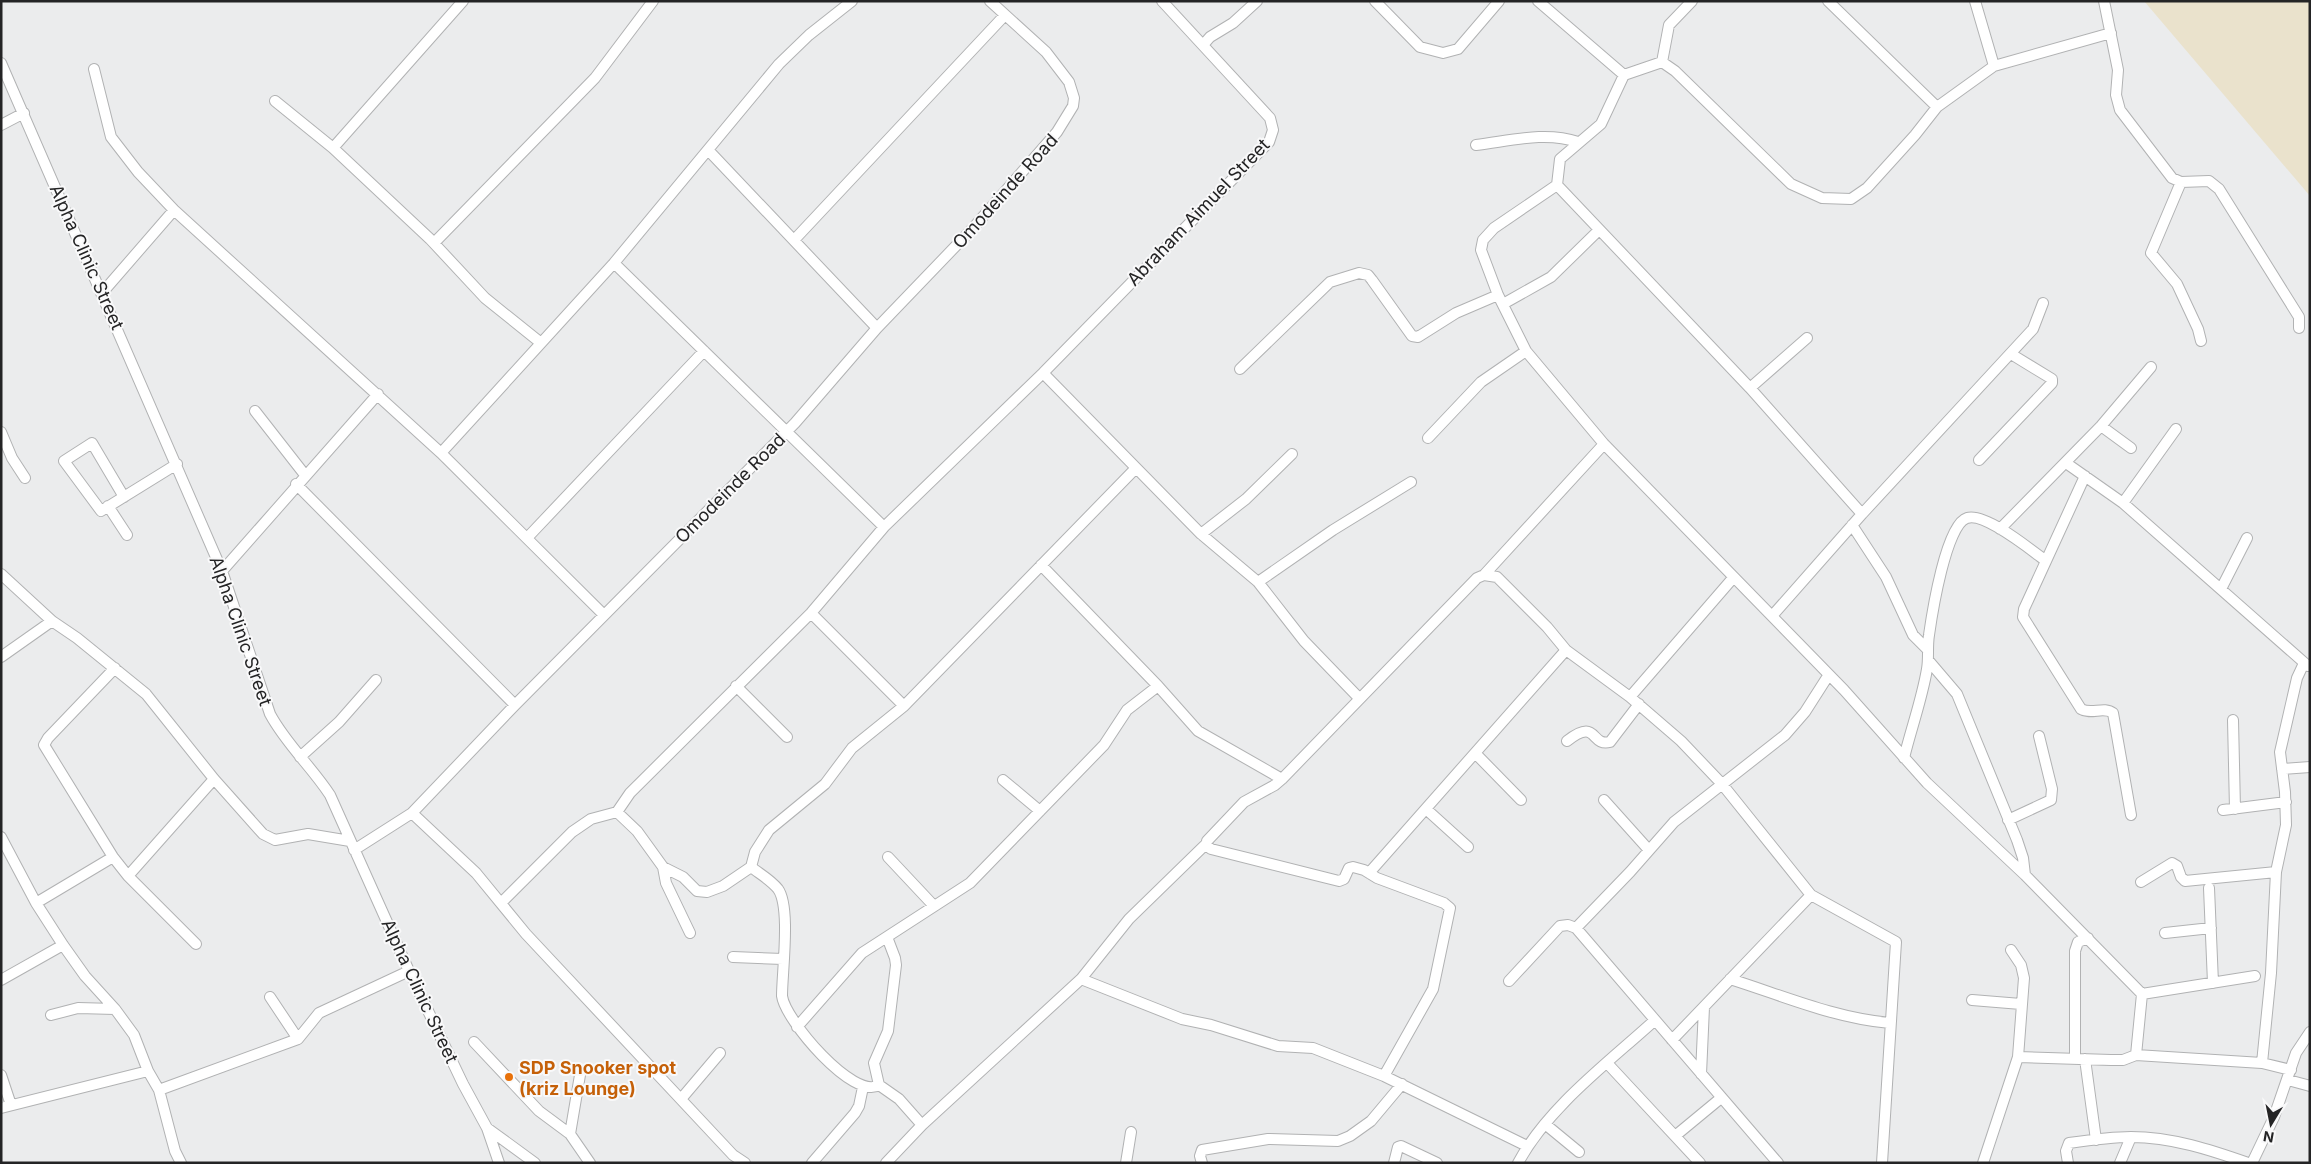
<svg xmlns="http://www.w3.org/2000/svg" width="2311" height="1164" viewBox="0 0 2311 1164" font-family="Inter,sans-serif">
<style>
.commercial{fill:#eae2cc}
.lines{fill:none;stroke-linecap:round;stroke-linejoin:round}
.minor-casing{stroke:#b1b2b3;stroke-width:12}
.minor{stroke:#fff;stroke-width:10}
.food-dot{fill:#e8710a;stroke:#f9f9fa;stroke-width:2}
.labels{text-anchor:middle;dominant-baseline:central;stroke-width:4;stroke-linejoin:round;paint-order:stroke}
.street-label{font-size:18px;fill:#242425;stroke:#f9f9fa}
.food-label{font-size:18px;font-weight:bold;fill:#c56008;stroke:#f9f9fa;text-anchor:start}
</style>
<rect width="100%" height="100%" fill="#ebeced"/>
<path class="commercial" d="M 2144,1 L 2310,1 L 2310,196 Z"/>
<g class="lines">
<g class="minor-casing">
<path id="minor" d="M 1375,1 L 1420,47 L 1443,53 L 1458,49 L 1499,1
M 1538,1 L 1624,75 L 1662,62
M 1828,1 L 1937,107
M 1975,1 L 1994,66 L 2111,33
M 2104,1 L 2118,70 L 2116,95 L 2120,110 L 2172,178 L 2181,182 L 2209,181 L 2219,189 L 2299,317 L 2299,328
M 1203,45 L 1210,37 L 1233,23 L 1257,1
M 1662,62 L 1675,71 L 1791,184 L 1822,198 L 1851,199 L 1867,188 L 1915,135 L 1937,107 L 1994,66
M 1662,62 L 1669,25 L 1692,1
M 1,63 L 222,571 L 270,714 C 286,744 311,766 330,795 L 409,971 L 463,1084 L 487,1128 L 535,1163
M 94,69 L 111,137 L 138,172 L 174,210 L 441,453 L 604,615
M 1624,75 L 1601,124 L 1560,159 L 1557,185 L 1750,388 L 1862,514
M 275,101 L 333,148 L 430,239 L 485,298 L 541,343
M 1,125 L 24,113
M 1476,145 C 1510,141 1545,131 1578,142
M 333,148 L 463,1
M 709,151 L 877,328
M 2181,182 L 2151,253 L 2177,284 L 2198,329 L 2201,341
M 1557,185 L 1494,228 L 1483,240 L 1481,250 L 1498,295 L 1526,351 L 1604,444 L 1844,690 L 1927,783 L 2025,875 L 2142,994
M 795,239 L 1005,15
M 434,243 L 595,78 L 653,1
M 614,263 L 884,527
M 102,293 L 174,210
M 1503,304 L 1551,277 L 1599,230
M 1240,369 L 1330,282 L 1359,273 L 1368,275 L 1372,280 L 1412,336 L 1418,337 L 1456,313 L 1498,295
M 1043,373 L 1201,534 L 1258,582 L 1304,641 L 1359,698
M 1750,388 L 1807,338
M 255,411 L 305,475
M 2101,426 L 2131,448
M 1,432 L 12,458 L 25,478
M 1428,438 L 1481,382 L 1526,351
M 441,453 L 614,263 L 779,64 L 809,35 L 852,1
M 1979,460 L 2052,383 L 2052,379 L 2011,354
M 2066,463 L 2123,503 L 2308,666
M 2085,476 L 2024,609 L 2023,617 L 2081,709 C 2091,715 2104,706 2113,713 L 2131,815
M 296,484 L 515,705
M 124,497 L 92,443 L 64,461 L 101,511 L 177,464
M 2123,503 L 2176,429
M 108,506 L 127,535
M 1852,525 L 1886,577 L 1913,635 L 1928,650
M 2000,529 L 2101,426 L 2151,367
M 1201,534 L 1246,499 L 1292,454
M 527,538 L 704,351
M 1041,565 L 1158,686
M 222,571 L 378,394
M 1,574 L 52,621 L 77,638 L 146,694 L 214,779 L 263,834 L 275,840 L 308,834 L 350,841
M 1484,575 L 1497,577 L 1547,627 L 1566,650 L 1630,697 L 1681,741 L 1722,784 L 1811,895 L 1896,942 L 1882,1163
M 1258,582 L 1333,530 L 1411,482
M 2221,589 L 2247,538
M 811,613 L 904,706
M 1772,616 L 1862,514 L 2033,329 L 2043,303
M 1,657 L 52,621
M 1928,660 L 1957,694 L 2017,840 L 2023,858 L 2025,875
M 115,668 L 48,738 L 44,745 L 113,857 L 128,876 L 196,944
M 736,686 L 787,737
M 1630,697 L 1733,578
M 2233,720 L 2235,809
M 1567,741 C 1598,717 1590,747 1610,742 L 1639,704
M 1475,753 L 1521,800
M 300,757 L 339,722 L 376,680
M 1904,758 C 1911,729 1922,699 1927,669 C 1929,658 1927,647 1929,635 C 1932,614 1946,524 1967,518 C 1985,512 2031,550 2046,561
M 2282,769 L 2310,767
M 1003,780 L 1040,811
M 1604,800 L 1648,849
M 1426,809 L 1468,847
M 2223,810 L 2286,802
M 617,812 L 637,831 L 663,867 L 683,877 L 697,891 L 707,892 L 723,886 L 751,867 L 755,852 L 769,830 L 825,784 L 852,748 L 904,706 L 1136,468
M 412,813 L 476,873 L 526,934 L 733,1155 L 745,1163
M 2008,820 L 2051,800 L 2052,789 L 2039,736
M 1,837 L 36,903 L 63,945 L 85,976 L 115,1009 L 134,1035 L 148,1071 L 159,1090 L 175,1151 L 181,1163
M 354,850 L 412,813 L 515,705 L 795,423 L 877,328 L 974,227 L 1057,132 L 1073,106 L 1074,98 L 1069,82 L 1046,52 L 990,1
M 888,857 L 934,906
M 663,867 L 666,883 L 690,933
M 751,867 C 760,874 771,880 778,889 C 791,907 782,972 782,996 C 785,1020 854,1101 879,1085
M 1369,873 L 1566,650
M 128,876 L 214,779
M 2141,882 L 2172,863 L 2177,866 L 2181,877 L 2185,881 L 2276,872
M 2209,888 L 2213,983
M 502,902 L 572,832 L 591,819 L 617,812 L 630,793 L 811,613 L 884,527 L 1043,373 L 1269,142 L 1273,130 L 1270,118 L 1162,1
M 36,903 L 113,857
M 1576,928 L 1630,872 L 1674,822 L 1785,735 L 1805,712 L 1828,676
M 2165,933 L 2211,928
M 887,937 L 895,958 L 896,965 L 888,1031 L 874,1063 L 879,1085 L 899,1099 L 922,1125
M 733,957 L 783,959
M 1081,979 L 1182,1019 L 1211,1025 L 1278,1046 L 1313,1048 L 1384,1076 L 1527,1146
M 1730,979 C 1784,996 1834,1018 1890,1023
M 1,980 L 63,945
M 1509,981 L 1560,926 L 1568,925 L 1576,928 L 1778,1163
M 2142,994 L 2255,976
M 270,997 L 298,1039
M 1972,1000 L 2021,1004
M 51,1015 L 78,1008 L 115,1009
M 797,1027 L 862,953 L 970,883 L 1104,745 L 1127,710 L 1158,686 L 1198,731 L 1282,779
M 1672,1040 L 1811,895
M 474,1042 L 539,1111 L 570,1134 L 590,1163
M 2136,1055 L 2142,994
M 2018,1057 L 2111,1060 L 2123,1060 L 2136,1055 L 2262,1063 L 2291,1070
M 2075,1059 L 2075,951 L 2078,942 L 2088,938
M 2085,1059 L 2096,1140
M 1607,1063 L 1700,1163
M 2262,1063 L 2271,973 L 2276,872 L 2286,825 L 2285,792 L 2280,752 L 2297,678 L 2304,663
M 1701,1074 L 1704,1007
M 1,1075 L 11,1105
M 1384,1076 L 1433,989 L 1450,908 L 1444,903 L 1377,878 L 1364,870 L 1353,867 L 1349,868 L 1344,879 L 1339,881 L 1211,849 L 1207,846 L 1207,841 L 1244,802 L 1275,785 L 1282,779 L 1477,578 L 1484,575 L 1604,444
M 2288,1080 L 2310,1086
M 159,1090 L 298,1039 L 319,1013 L 409,971
M 681,1099 L 720,1053
M 1,1108 L 148,1071
M 1545,1124 L 1579,1152
M 487,1128 L 499,1163
M 570,1134 L 580,1075
M 1675,1136 L 1721,1098
M 812,1163 L 855,1113 L 859,1106 L 863,1087
M 886,1163 L 922,1125 L 1081,979 L 1129,919 L 1206,844
M 1126,1163 L 1131,1132
M 1202,1163 L 1200,1156 L 1202,1150 L 1268,1139 L 1338,1141 L 1350,1136 L 1371,1121 L 1402,1084
M 1394,1163 L 1398,1147 L 1401,1146 L 1437,1163
M 1518,1163 C 1548,1107 1609,1062 1655,1020
M 1983,1163 L 2018,1057 L 2024,978 L 2021,965 L 2011,950
M 2068,1163 L 2066,1151 L 2069,1143 C 2090,1140 2111,1137 2131,1137 C 2172,1137 2211,1150 2248,1163
M 2120,1163 L 2131,1137
M 2252,1163 L 2274,1117 L 2296,1053 L 2310,1032"/>
</g>
<use href="#minor" class="minor"/>
</g>
<circle class="food-dot" cx="509" cy="1077" r="5"/>
<g class="labels">
<g class="street-label">
<text transform="translate(1005 191) rotate(-48)">Omodeinde Road</text>
<text transform="translate(1198 212) rotate(-46)">Abraham Aimuel Street</text>
<text transform="translate(87 257) rotate(66)">Alpha Clinic Street</text>
<text transform="translate(730 488) rotate(-45)">Omodeinde Road</text>
<text transform="translate(241 631) rotate(71)">Alpha Clinic Street</text>
<text transform="translate(420 991) rotate(65)">Alpha Clinic Street</text>
</g>
<g class="food-label">
<text x="519" y="1067">SDP Snooker spot<tspan x="519" dy="21">(kriz Lounge)</tspan></text>
</g>
</g>
<rect width="2311" height="1164" fill="none" stroke="#242425" stroke-width="5"/>
<g transform="translate(2271 1124) rotate(190)" stroke="#f9f9fa" stroke-width="4" paint-order="stroke">
<path d="M0-4L9 19L0 12L-9 19Z" fill="#242425"/>
<text y="-8" font-size="14" font-weight="bold" text-anchor="middle" fill="#242425">N</text>
</g>
</svg>
